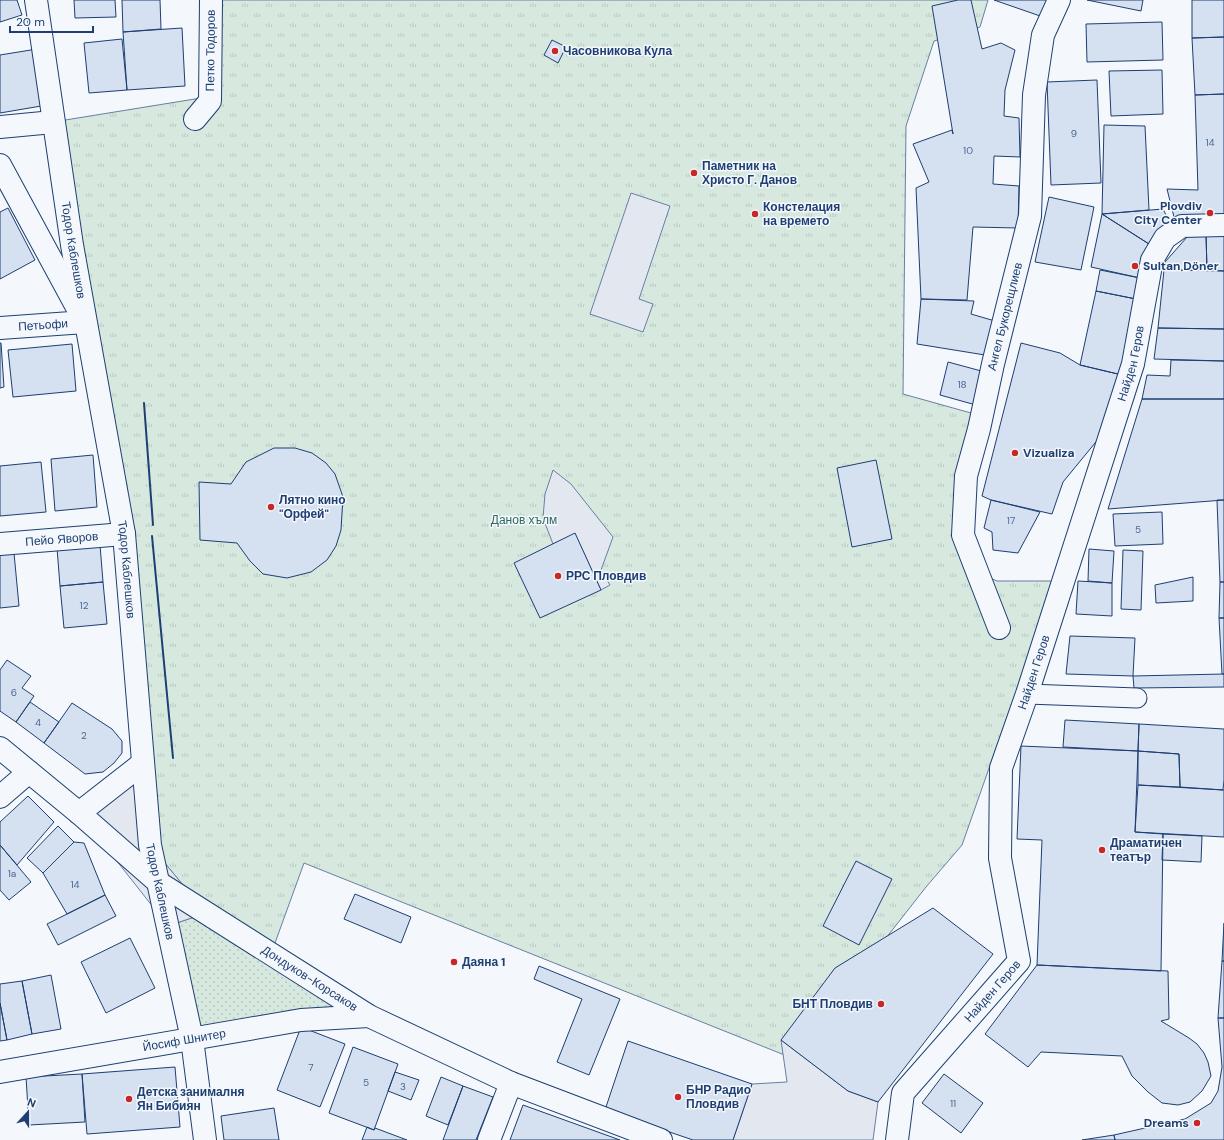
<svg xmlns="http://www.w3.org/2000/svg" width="1224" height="1140" viewBox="0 0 1224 1140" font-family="'DM Sans',sans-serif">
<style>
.grass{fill:url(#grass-dots);stroke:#687fa3}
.park{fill:url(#park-tufts);stroke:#687fa3}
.parking{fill:#e3e8f0;stroke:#687fa3}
.building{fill:#d5e0f0;stroke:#1d3f73}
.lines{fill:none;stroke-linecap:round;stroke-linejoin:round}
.pedestrian-casing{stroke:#1d3f73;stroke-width:21}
.minor-casing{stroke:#1d3f73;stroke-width:24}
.pedestrian{stroke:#f4f7fb;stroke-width:19}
.minor{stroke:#f4f7fb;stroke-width:22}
.wall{stroke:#1d3f73;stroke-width:2}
.poi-dot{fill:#c62828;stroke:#f4f7fb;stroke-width:1.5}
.labels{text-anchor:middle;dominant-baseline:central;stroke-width:3;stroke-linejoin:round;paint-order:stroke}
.number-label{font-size:10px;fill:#4b6792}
.street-label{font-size:12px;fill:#1d3f73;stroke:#f4f7fb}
.poi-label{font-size:12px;font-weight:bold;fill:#1d3f73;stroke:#f4f7fb;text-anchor:start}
.park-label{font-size:12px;fill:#2c6c60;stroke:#f4f7fb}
</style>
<defs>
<pattern id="grass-dots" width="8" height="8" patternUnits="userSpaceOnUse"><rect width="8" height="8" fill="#d7e8df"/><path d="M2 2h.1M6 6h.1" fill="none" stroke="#b8c8c3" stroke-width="1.8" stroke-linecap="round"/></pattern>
<pattern id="park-tufts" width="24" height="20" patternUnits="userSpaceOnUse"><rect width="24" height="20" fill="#d7e8df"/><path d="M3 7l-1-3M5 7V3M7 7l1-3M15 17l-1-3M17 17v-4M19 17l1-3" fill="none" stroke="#b8c8c3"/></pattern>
</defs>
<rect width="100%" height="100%" fill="#f4f7fb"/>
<path class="grass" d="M 206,913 L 364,1016 L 192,1039 L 168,926 Z"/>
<path class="park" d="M 203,0 L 988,0 L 980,27 L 934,41 L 906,126 L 903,394 L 971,413 L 969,569 L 997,581 L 1055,581 L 962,845 L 926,887 L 792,1058 L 304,863 L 271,954 L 206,913 L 150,845 L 124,534 L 53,122 L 201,98 Z"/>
<path class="parking" d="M 631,193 L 670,206 L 639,299 L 653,304 L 643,332 L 590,314 Z
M 553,470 L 571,484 L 613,537 L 601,570 L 610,585 L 601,590 L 575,534 L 553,544 L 543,518 L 545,494 Z
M 143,763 L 150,845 L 206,913 L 168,926 L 79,813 Z
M 781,1040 L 848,1091 L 878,1102 L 873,1140 L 733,1140 L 752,1084 L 787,1082 Z"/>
<path class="building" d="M 0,0 L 17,0 L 22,15 L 0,22 Z
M 74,0 L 115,0 L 116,17 L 75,18 Z
M 122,0 L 160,0 L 161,29 L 123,32 Z
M 958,0 L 971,0 L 982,49 L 1001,43 L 1015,50 L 1005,90 L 1004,116 L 1019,118 L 1020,157 L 994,156 L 993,184 L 1019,186 L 1018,228 L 973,227 L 967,300 L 921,299 L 916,188 L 929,182 L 913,144 L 952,130 L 953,134 L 932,6 Z
M 994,0 L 1048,0 L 1043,17 Z
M 1087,0 L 1143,0 L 1141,11 Z
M 1192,0 L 1224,0 L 1224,37 L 1192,38 Z
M 1162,22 L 1163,60 L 1087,62 L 1086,24 Z
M 182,28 L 185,86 L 127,90 L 123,32 Z
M 1224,37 L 1224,94 L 1195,95 L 1192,38 Z
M 122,39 L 127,90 L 89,93 L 84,43 Z
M 552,40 L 566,47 L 558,63 L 544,55 Z
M 37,49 L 47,105 L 0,113 L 0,55 Z
M 1162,70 L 1163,114 L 1111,116 L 1109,71 Z
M 1097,80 L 1101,183 L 1051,185 L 1047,82 Z
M 1224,94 L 1224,216 L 1175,221 L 1167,189 L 1198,190 L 1195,95 Z
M 1104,125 L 1145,126 L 1149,210 L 1102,214 Z
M 1049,197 L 1094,207 L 1081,270 L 1035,262 Z
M 8,208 L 35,260 L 0,279 L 0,212 Z
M 1163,209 L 1170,223 L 1149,244 L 1102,214 Z
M 1102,214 L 1149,244 L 1140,278 L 1091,267 Z
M 1206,234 L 1224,234 L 1224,271 L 1207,270 Z
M 1206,234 L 1207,270 L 1164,270 L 1165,262 L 1188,236 Z
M 1100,270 L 1140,278 L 1136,299 L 1096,291 Z
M 1164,270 L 1224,271 L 1224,329 L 1158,328 Z
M 1096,291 L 1136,299 L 1122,375 L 1080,365 Z
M 921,299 L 974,301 L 971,314 L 995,321 L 985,355 L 917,344 Z
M 1158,328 L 1224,329 L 1224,361 L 1154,359 Z
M 0,343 L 1,343 L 4,387 L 0,388 Z
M 1021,343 L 1060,353 L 1080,365 L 1122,375 L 1109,426 L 1063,482 L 1052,514 L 991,500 L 982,496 Z
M 72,344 L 76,391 L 13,397 L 8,350 Z
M 1171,360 L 1224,361 L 1224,399 L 1142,399 L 1147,375 L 1170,376 Z
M 948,362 L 985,372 L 976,405 L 940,395 Z
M 1142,399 L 1224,399 L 1224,500 L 1108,509 Z
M 274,448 L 295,448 L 312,453 L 326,463 L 335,474 L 343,497 L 341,530 L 336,546 L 327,560 L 311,572 L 287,578 L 263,574 L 250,561 L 237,543 L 200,540 L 199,482 L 231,484 L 246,462 Z
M 93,455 L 97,507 L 55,511 L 51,459 Z
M 876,460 L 892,539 L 852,547 L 837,468 Z
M 41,462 L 46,512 L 0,516 L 0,466 Z
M 991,500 L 1040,512 L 1018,553 L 993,550 L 992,532 L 984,528 Z
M 1217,500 L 1224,500 L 1224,582 L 1220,582 Z
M 1162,512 L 1163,544 L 1115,546 L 1113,514 Z
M 575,533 L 601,590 L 540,618 L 514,563 Z
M 100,545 L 103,582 L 60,586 L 57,548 Z
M 1089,549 L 1114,551 L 1112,583 L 1088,581 Z
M 1123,550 L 1143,551 L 1141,610 L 1121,609 Z
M 14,553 L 19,606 L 0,608 L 0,555 Z
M 1193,577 L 1193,601 L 1156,603 L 1155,585 Z
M 1078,581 L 1112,583 L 1112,616 L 1076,614 Z
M 103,582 L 107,624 L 64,628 L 60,586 Z
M 1220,582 L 1224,582 L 1224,618 L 1219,618 Z
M 1219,618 L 1224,618 L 1224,674 L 1222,674 Z
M 1070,636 L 1135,638 L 1133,676 L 1066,674 Z
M 7,660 L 31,676 L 22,688 L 34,696 L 16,722 L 0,711 L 0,670 Z
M 1224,674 L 1224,687 L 1134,688 L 1133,676 Z
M 30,702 L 59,722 L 44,743 L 16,722 Z
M 72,703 L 112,729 L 122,741 L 122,753 L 114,763 L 103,772 L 85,774 L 44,743 Z
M 1065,720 L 1139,724 L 1138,751 L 1063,747 Z
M 1139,724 L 1224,729 L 1224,780 L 1223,790 L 1180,787 L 1179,754 L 1138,751 Z
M 1021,746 L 1138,751 L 1135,832 L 1163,834 L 1161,971 L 1037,965 L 1042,840 L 1017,839 Z
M 1138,751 L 1179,754 L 1180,787 L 1138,785 Z
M 1138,785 L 1224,790 L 1224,837 L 1135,832 Z
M 28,796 L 54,822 L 17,865 L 0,845 L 0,822 Z
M 58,826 L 74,842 L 43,873 L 27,858 Z
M 1163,834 L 1202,836 L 1201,862 L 1162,860 Z
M 74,842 L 84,843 L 105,895 L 67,914 L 43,873 Z
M 0,845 L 31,882 L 9,900 L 0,890 Z
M 856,861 L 892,879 L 859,945 L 823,926 Z
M 355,894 L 411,917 L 401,943 L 344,919 Z
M 105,895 L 116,916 L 58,945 L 47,924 Z
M 933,908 L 993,954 L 878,1102 L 848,1091 L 781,1040 L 835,968 Z
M 1224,923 L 1224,961 L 1222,961 Z
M 130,938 L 155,988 L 106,1013 L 81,962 Z
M 1222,961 L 1224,961 L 1224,1018 L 1218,1018 Z
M 1037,965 L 1168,971 L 1169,1019 L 1161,1021 L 1189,1038 L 1197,1044 L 1204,1053 L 1208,1062 L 1211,1076 L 1202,1091 L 1190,1102 L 1178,1105 L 1162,1103 L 1148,1092 L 1132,1076 L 1122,1056 L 1041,1052 L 1028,1067 L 985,1034 Z
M 539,966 L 620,999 L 589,1075 L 557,1062 L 582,999 L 534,979 Z
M 51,975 L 61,1029 L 32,1034 L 22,981 Z
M 22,981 L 32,1034 L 7,1040 L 0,1003 L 0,984 Z
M 0,1003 L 7,1040 L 0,1041 Z
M 1218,1018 L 1224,1018 L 1224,1140 L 1115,1140 L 1114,1135 L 1185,1119 L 1211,1103 L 1218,1091 L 1222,1067 Z
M 301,1027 L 345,1044 L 320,1107 L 277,1090 Z
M 628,1041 L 752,1084 L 733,1140 L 693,1140 L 605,1110 Z
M 353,1047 L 398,1064 L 374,1130 L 329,1113 Z
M 175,1067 L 180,1127 L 87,1134 L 82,1074 Z
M 395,1072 L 419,1080 L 411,1100 L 388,1091 Z
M 82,1074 L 85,1122 L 29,1125 L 26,1077 Z
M 944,1074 L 983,1103 L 961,1133 L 922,1103 Z
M 441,1077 L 463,1086 L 448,1125 L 426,1116 Z
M 463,1086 L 493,1097 L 476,1140 L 443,1140 Z
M 523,1105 L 620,1140 L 510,1140 Z
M 274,1108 L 279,1140 L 224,1140 L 221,1116 Z
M 367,1127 L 374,1130 L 375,1128 L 407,1140 L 362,1140 Z
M 1114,1135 L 1115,1140 L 1082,1140 Z"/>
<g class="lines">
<g class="pedestrian-casing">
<path id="pedestrian" d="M 1027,694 L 1137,698"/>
</g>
<g class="minor-casing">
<g id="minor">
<path id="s1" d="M 36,0 L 72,245 L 124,534 L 150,845 L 192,1039 L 205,1140"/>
<path id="s2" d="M 195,119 L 210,101 L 211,0"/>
<path d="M 0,127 L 53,122"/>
<path d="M 0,165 L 85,322 L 0,328"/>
<path id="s3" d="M 0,544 L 124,534"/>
<path id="s4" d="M 999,628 L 963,535 L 966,476 L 979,429 L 993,364 L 1030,216 L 1034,95 L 1043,35 L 1059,0"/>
<path id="s5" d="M 0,748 L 79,813 L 159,883 L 369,1016 L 511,1083 L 661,1140"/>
<path d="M 0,797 L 29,772"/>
<path d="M 79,813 L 143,763"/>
<path id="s6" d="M 0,1072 L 301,1020 L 369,1016"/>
<path d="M 489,1140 L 511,1083"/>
<path id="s7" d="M 897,1140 L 903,1093 L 1019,961 L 1000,858 L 1001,768 L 1027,694 L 1133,364 L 1152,260 L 1165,238 L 1182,226 L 1224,225"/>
</g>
</g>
<use href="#pedestrian" class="pedestrian"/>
<use href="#minor" class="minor"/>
<path class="wall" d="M 144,403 L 153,525
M 152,536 L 173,758"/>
</g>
<g class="poi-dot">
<circle cx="555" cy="51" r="4"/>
<circle cx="694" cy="173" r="4"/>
<circle cx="1210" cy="213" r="4"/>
<circle cx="755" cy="214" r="4"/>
<circle cx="1135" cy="266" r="4"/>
<circle cx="1015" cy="453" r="4"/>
<circle cx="271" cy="507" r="4"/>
<circle cx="558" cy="576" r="4"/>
<circle cx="1102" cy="850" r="4"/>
<circle cx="454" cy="962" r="4"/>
<circle cx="881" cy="1004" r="4"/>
<circle cx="678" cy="1097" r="4"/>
<circle cx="129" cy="1099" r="4"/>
<circle cx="1197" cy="1123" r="4"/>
</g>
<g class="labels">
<g class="number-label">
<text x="1074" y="133">9</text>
<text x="1210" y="142">14</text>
<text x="968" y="150">10</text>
<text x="962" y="384">18</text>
<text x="1011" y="520">17</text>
<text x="1138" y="529">5</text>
<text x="84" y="605">12</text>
<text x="14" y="692">6</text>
<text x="38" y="722">4</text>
<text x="84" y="735">2</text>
<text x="12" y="873">1a</text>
<text x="75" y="884">14</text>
<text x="311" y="1067">7</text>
<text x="366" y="1082">5</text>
<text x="403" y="1086">3</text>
<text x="953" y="1103">11</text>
</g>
<g class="street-label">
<text stroke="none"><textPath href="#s2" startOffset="74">Петко Тодоров</textPath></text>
<text stroke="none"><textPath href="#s1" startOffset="253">Тодор Каблешков</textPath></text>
<text stroke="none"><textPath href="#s4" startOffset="323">Ангел Букорещлиев</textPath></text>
<text transform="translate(43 325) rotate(-4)">Петьофи</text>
<text stroke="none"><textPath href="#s7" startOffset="843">Найден Геров</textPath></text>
<text stroke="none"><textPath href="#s3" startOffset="62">Пейо Яворов</textPath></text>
<text stroke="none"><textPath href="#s1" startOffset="577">Тодор Каблешков</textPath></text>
<text stroke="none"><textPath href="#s7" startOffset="519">Найден Геров</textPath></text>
<text stroke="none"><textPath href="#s1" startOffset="901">Тодор Каблешков</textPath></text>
<text stroke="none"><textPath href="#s5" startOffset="387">Дондуков-Корсаков</textPath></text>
<text stroke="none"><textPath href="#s7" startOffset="183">Найден Геров</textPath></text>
<text stroke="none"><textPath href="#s6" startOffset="187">Йосиф Шнитер</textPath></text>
</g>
<g class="poi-label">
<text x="563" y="51">Часовникова Кула</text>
<text x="702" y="166">Паметник на<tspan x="702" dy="14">Христо Г. Данов</tspan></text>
<text x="1202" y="206" text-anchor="end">Plovdiv<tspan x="1202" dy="14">City Center</tspan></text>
<text x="763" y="207">Констелация<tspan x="763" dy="14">на времето</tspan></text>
<text x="1143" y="266">Sultan Döner</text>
<text x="1023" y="453">Vizualiza</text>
<text x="279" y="500">Лятно кино<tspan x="279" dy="14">"Орфей"</tspan></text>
<text x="566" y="576">РРС Пловдив</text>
<text x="1110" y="843">Драматичен<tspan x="1110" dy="14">театър</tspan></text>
<text x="462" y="962">Даяна 1</text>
<text x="873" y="1004" text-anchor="end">БНТ Пловдив</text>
<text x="686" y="1090">БНР Радио<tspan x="686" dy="14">Пловдив</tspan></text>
<text x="137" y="1092">Детска занималня<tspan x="137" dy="14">Ян Бибиян</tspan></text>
<text x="1189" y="1123" text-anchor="end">Dreams</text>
</g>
<g class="park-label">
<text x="524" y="520">Данов хълм</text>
</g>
</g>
<g transform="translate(28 1112) rotate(21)" stroke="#f4f7fb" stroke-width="3" paint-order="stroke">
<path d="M0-3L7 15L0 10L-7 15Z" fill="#1d3f73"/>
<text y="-6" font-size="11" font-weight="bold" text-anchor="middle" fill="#1d3f73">N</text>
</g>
<path d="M10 26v6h83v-6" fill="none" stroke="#1d3f73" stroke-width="2"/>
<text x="16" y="26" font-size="12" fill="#1d3f73" stroke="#f4f7fb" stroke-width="3" paint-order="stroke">20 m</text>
</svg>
